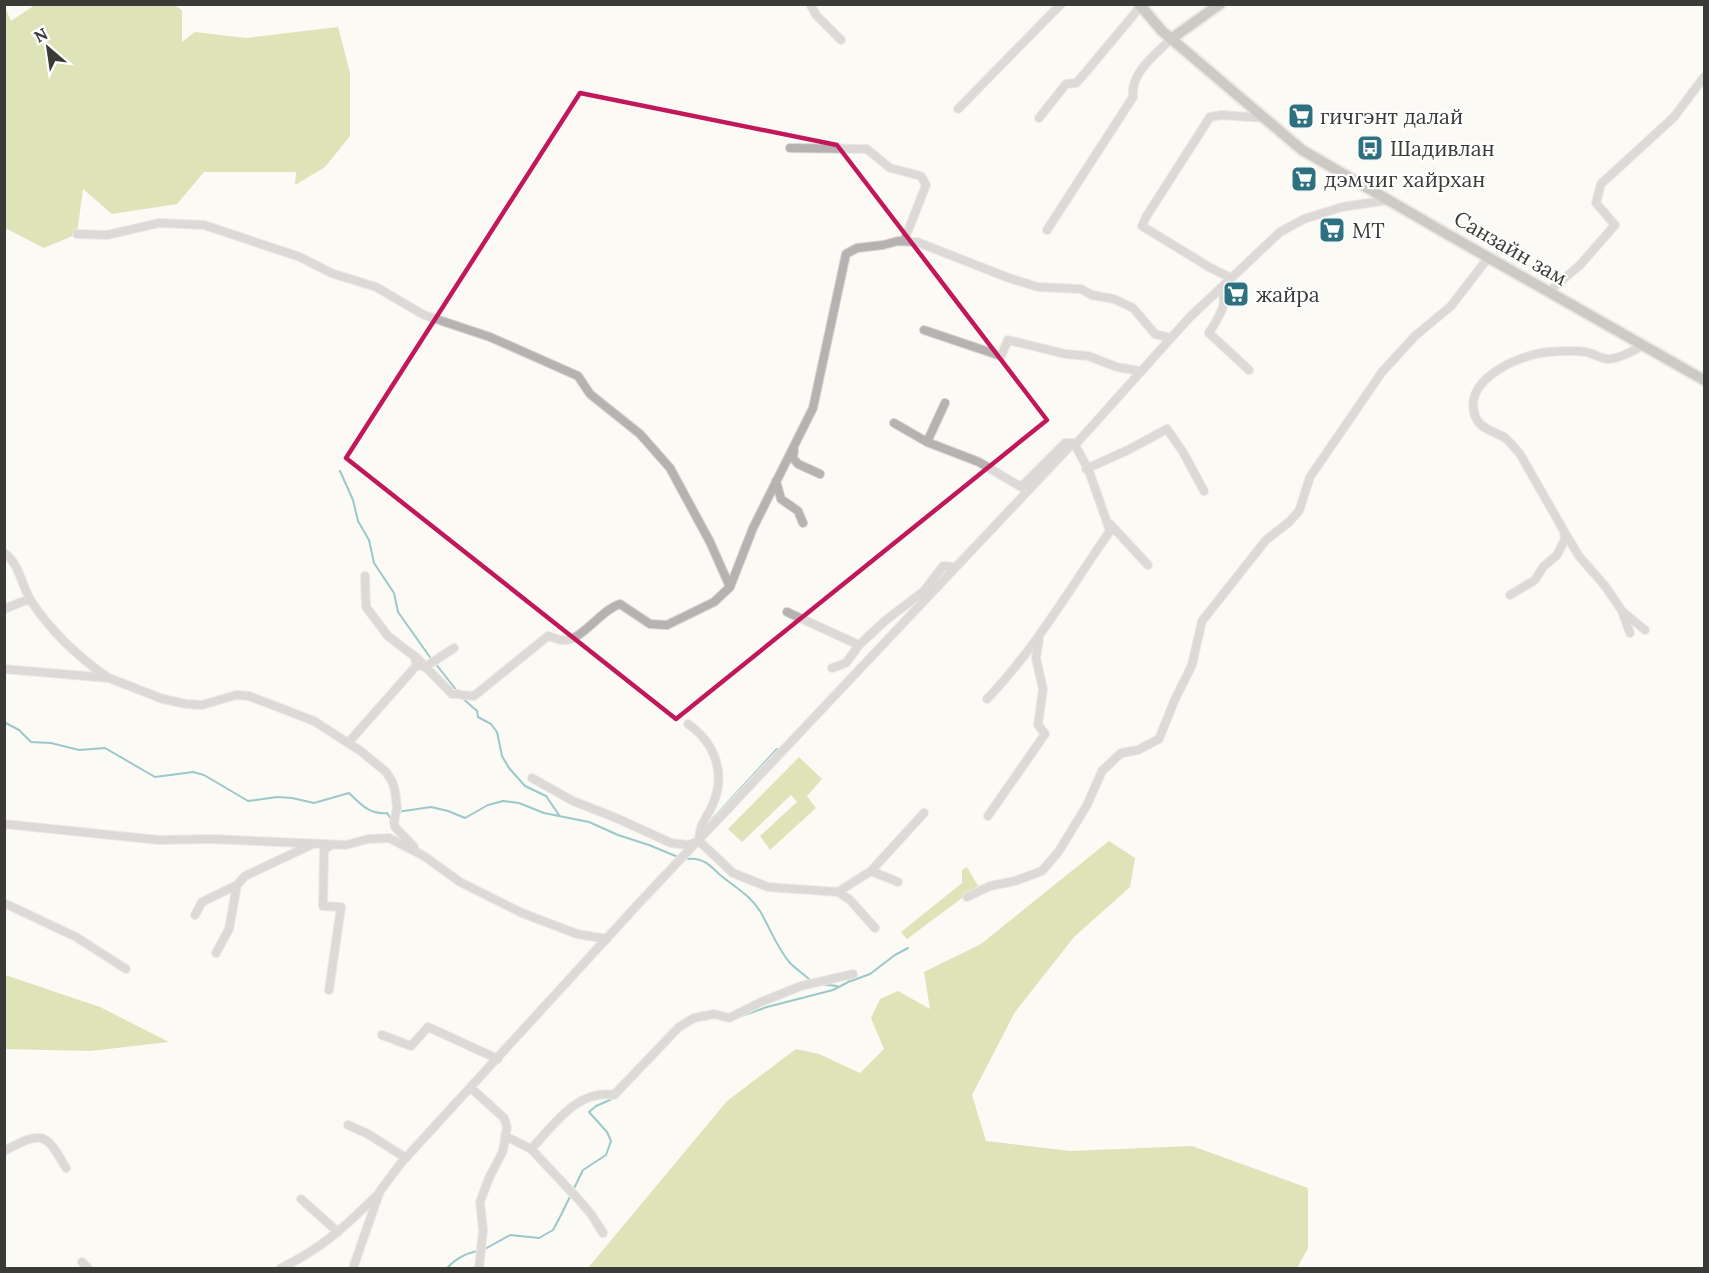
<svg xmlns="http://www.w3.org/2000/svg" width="1709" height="1273" viewBox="0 0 1709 1273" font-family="Lora,serif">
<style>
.forest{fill:#bac870}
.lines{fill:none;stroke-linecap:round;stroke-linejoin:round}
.stream{stroke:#268c94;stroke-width:2}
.minor-casing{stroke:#d8d7d2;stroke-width:10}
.secondary-casing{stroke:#d8d7d2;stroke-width:14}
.minor{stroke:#b6b2b2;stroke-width:8}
.secondary{stroke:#94908f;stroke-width:10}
.marked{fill:none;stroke:#c2185b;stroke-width:4.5;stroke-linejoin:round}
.labels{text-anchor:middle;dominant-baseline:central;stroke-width:4.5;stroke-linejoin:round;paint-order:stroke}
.poi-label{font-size:21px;fill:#3a3a37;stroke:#fff;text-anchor:start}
.street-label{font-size:21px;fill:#3a3a37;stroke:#fff}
</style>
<rect width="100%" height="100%" fill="#fbfaf4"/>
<path class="forest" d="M 4,5 L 11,21 L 35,5 L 174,5 L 182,10 L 182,42 L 195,32 L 246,38 L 338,27 L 350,73 L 350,136 L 325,167 L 295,185 L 296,172 L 204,172 L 177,204 L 112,214 L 83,189 L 77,234 L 44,248 L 5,228 Z
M 799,757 L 822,779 L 807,796 L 816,808 L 770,850 L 760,836 L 797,802 L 791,795 L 742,842 L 728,829 Z
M 1109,841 L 1135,858 L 1130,887 L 1074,937 L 1015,1012 L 972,1095 L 986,1141 L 1070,1151 L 1192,1146 L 1308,1188 L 1308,1248 L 1297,1268 L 588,1268 L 727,1101 L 796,1049 L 819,1054 L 860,1073 L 884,1049 L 871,1018 L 880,999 L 898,991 L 930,1009 L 924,972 L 981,944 Z
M 967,867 L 978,886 L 907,939 L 901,932 L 962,883 L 962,870 Z
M 5,975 L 100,1007 L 169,1042 L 90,1051 L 5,1049 Z"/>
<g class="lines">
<path class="stream" d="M 340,471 L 353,500 L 358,521 L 369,540 L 374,563 L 394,593 L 398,612 L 432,660
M 435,663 L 457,691
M 460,696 L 477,711 L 478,717 L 491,724 L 497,732 L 502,756 L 509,768 L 525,786 L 546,796 L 559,815
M 4,722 L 19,730 L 31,742 L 51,743 L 79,750 L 105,748 L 155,777 L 193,772 L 204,775 L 248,801 L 277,797 L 292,798 L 314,803 L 349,793 C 360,804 370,815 387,813 L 391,819
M 397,812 L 431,807 L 448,811 L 465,818 L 488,805 L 503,801 L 519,803 L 544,813 L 589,822 L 618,835 L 649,845 L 678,857
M 706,826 L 777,749
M 688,859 C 702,857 710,865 719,874 C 733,886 750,895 760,911 C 770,928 777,948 790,963 C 796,969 805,975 811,981
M 851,981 L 870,974 L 895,955 L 908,948
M 819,984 L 837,986
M 736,1018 L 767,1007 L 833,990 L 850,981
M 483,1250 L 510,1235 L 539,1238 L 553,1230 L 561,1215 L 583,1170 L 606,1155 L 611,1141 L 607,1132 L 589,1112 L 596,1106 L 612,1099
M 447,1268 C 455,1259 464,1254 477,1251"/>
<g class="minor-casing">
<path id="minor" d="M 810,4 L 816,15 L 841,40
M 958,109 L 1061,4
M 1039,118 L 1066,84 L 1076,83 L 1080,79 L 1141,6
M 790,148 L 867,149 L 890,168 L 921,176 L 926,185 L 904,241
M 1047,230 L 1133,97 C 1130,73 1156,54 1171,39
M 77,234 L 107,235 L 159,223 L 204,225 L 300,257 L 331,273 L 376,287 L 424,315 L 490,337 L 578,376 L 590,394 L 640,434 L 670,468 L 710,542 L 730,587
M 1231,278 L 1209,267 L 1142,226 L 1146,217 L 1210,117 L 1221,115 L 1264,118
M 1221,288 C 1229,306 1218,317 1209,333 L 1249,370
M 1548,292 L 1580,265 L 1615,225 L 1596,203 L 1601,184 L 1674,117 L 1704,77
M 924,330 L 1001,356 L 1008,340 L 1065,354 L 1088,356 L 1117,367 L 1140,371
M 894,423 L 927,442 L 979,462 L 1021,487 L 1065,443 L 1073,443
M 927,442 L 945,403
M 794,450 L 793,458 L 798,464 L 820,474
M 1086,469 L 1128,450 L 1167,429 L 1183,452 L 1204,491
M 776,481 L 781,499 L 798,511 L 803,523
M 1110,524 L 1148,565
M 1565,533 L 1579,556 L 1605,586 L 1622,611 L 1630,633
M 4,553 C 19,562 22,587 31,601 C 51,631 77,656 107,677
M 1510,595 L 1535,580 L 1543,567 L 1557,555 L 1565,539 L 1564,531 L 1520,454 C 1515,448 1510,442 1504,437 C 1495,432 1482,429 1477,420 C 1457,381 1520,354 1549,352 C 1560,351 1575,350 1586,352 C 1593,353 1601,359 1608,359 C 1619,359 1633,351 1642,346
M 4,609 L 29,599
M 787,612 L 859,645
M 1623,612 L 1645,630
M 415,656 L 452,694 L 458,694
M 422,666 L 425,667 L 454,648
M 832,668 L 846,663 L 859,645 L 886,620 L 924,591 L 943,566 L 956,567
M 4,669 L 109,678 L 163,699 L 186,704 L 202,705 L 236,695 L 249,696 L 314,721 L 362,752 L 386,772 L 392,781 L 395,791 L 397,808 L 394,822 L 395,827 L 414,847
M 462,695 L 474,696 L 548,636 C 552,637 557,639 561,640 C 581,643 600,610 620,604 L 650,624 L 667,625 L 714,602 L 730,587 L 753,528 L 813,408 L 846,254 L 857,248 L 883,245 L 898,241 L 917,242 L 1009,278 L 1038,287 L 1081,289 L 1092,295 L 1114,299 L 1133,308 L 1155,334 L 1171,338
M 987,699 C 1036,648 1070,588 1110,531 L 1089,471 L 1075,445
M 688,724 C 715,743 727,774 712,806 C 705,822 700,822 699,841 L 733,873 L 768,887 L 838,892 L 850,900 L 875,928
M 348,743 L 417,665 L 414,656 L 388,636 L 366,607 L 365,576
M 532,778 L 573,801 L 614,817 L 671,843 L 689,845 L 698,841
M 988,816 L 1045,734 L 1038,725 L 1043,689 L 1036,658 L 1039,640
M 4,824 L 159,840 L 212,839 L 346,845 L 368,839 L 389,838 L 424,856 L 460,882 L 522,913 L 577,934 L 607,939
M 871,871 L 898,882
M 838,892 L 871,871 L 924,813
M 967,897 L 990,886 L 1015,881 L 1042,871 L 1059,851 L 1087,805 L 1102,771 L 1121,753 L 1138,750 L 1159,739 L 1175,699 L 1192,665 L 1202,621 L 1266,540 L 1289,522 L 1299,511 L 1310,477 L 1382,372 L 1415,336 L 1451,306 L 1488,258
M 4,903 L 76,937 L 126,969
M 195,915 L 202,902 L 237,885
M 216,953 L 229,929 L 237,885 L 245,876 L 313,844
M 329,990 L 341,907 L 323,906 L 324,850 L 331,845
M 382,1035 L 411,1046 L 428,1027 L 498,1059
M 471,1088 L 504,1118 L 507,1127 L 503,1151 L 489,1178 L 480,1202 L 483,1230 L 479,1268
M 348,1125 L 368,1134 L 406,1158
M 505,1136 L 531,1149 L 579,1200 L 591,1214 L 603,1233
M 531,1149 C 554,1125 577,1089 614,1095 L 679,1027 L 694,1018 L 714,1014 L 729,1018 L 761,1002 L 801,986 L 853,974
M 4,1151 C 42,1131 45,1131 66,1168
M 301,1199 L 338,1232
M 82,1262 L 88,1268
M 281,1268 C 321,1249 346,1226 377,1195
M 353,1268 L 380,1191 L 401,1163 L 640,902 L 1073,443 L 1075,445 L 1189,318 L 1280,232 L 1304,219 L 1342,207 L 1389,200"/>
</g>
<g class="secondary-casing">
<path id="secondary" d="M 1139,4 L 1162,31 L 1302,150 L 1447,234 L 1704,380
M 1171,39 L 1220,4"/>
</g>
<use href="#minor" class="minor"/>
<use href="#secondary" class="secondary"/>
</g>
<path d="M0 0H1709V1273H0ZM 580,93 L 837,145 L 1047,420 L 676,719 L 346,458 Z" fill="#fbfaf4" fill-opacity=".55" fill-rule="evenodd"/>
<path class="marked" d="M 580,93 L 837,145 L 1047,420 L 676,719 L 346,458 Z"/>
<defs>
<g id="supermarket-square" transform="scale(1.35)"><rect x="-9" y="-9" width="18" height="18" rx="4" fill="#2d7181" stroke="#fff"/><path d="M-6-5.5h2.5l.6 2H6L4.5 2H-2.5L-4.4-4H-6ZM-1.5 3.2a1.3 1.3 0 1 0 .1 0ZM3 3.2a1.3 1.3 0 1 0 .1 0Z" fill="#fff"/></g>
<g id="bus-square" transform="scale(1.35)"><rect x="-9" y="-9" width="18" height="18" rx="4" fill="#2d7181" stroke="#fff"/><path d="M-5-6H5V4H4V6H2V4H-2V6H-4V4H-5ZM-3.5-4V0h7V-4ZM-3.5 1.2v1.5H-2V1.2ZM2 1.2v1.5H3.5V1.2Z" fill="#fff"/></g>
</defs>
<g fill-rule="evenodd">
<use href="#supermarket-square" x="1301" y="116"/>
<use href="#bus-square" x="1370" y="148"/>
<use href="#supermarket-square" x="1304" y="179"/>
<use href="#supermarket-square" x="1332" y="230"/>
<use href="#supermarket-square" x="1236" y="294"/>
</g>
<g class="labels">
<g class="poi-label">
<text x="1320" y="116">гичгэнт далай</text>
<text x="1390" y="148">Шадивлан</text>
<text x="1324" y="179">дэмчиг хайрхан</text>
<text x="1352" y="230">MT</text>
<text x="1256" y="294">жайра</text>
</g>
<g class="street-label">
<text transform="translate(1511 248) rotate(30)">Санзайн зам</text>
</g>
</g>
<rect width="1709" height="1273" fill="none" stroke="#3a3a37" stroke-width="12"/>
<g transform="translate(48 48) rotate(331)" stroke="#ffffff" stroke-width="4.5" paint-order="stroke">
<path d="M0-4.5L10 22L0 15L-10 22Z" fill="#3a3a37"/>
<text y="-9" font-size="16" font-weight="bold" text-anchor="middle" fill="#3a3a37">N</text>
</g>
</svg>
